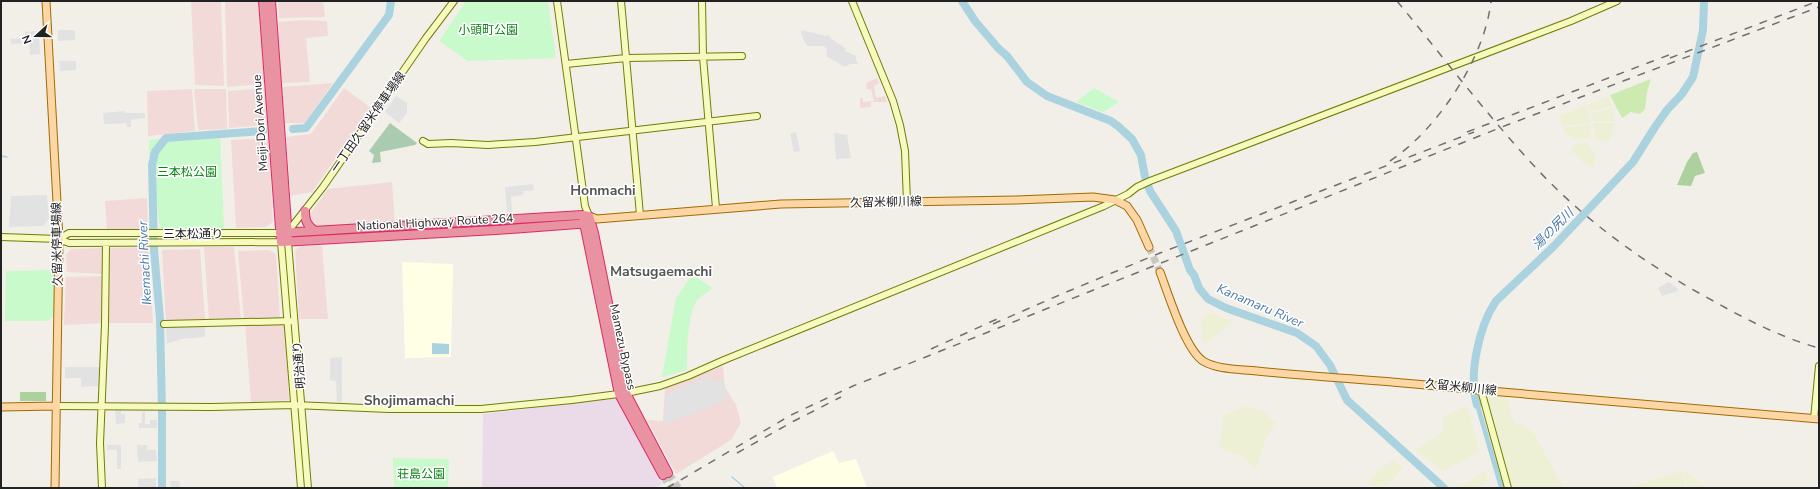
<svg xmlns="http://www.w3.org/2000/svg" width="1820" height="489" viewBox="0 0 1820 489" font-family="'Nunito Sans','Noto Sans JP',sans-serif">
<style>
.commercial{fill:#f2dad9}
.industrial{fill:#ebdbe8}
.education{fill:#ffffe5}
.farmland{fill:#eef0d5}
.grass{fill:#cdebb0}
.forest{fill:#add19e}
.cemetery{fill:#aacbaf}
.park{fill:#c8facc}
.parking{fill:#e2e2e2}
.water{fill:#aad3df}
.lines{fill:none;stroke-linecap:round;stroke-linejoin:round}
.stream{stroke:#aad3df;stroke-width:1.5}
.river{stroke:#aad3df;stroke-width:8}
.primary-tunnel{stroke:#c8c6c1;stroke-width:7;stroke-dasharray:7 3.5;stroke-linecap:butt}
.highway-tunnel{stroke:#c8c6c1;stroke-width:8;stroke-dasharray:8 4;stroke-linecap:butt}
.secondary-casing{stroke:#707d05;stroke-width:8}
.primary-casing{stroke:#a06b00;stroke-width:9}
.highway-casing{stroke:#dc2a67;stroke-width:10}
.secondary{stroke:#f7fabf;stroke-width:6}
.primary{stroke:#fcd6a4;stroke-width:7}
.highway{stroke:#e892a2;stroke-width:8}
.rail{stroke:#707070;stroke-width:1.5;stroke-dasharray:8 8;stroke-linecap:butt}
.labels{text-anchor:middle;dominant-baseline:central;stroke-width:3;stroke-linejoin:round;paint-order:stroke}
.park-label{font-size:12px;fill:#0c8416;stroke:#fff}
.street-label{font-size:12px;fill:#222;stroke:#fff}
.water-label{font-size:13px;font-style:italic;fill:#4a7aab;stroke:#fff}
.quarter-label{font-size:14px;font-weight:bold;fill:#555;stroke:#fff}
</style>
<rect width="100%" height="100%" fill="#f2efe9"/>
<path class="commercial" d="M 191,1 L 221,1 L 224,86 L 195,85 Z
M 225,1 L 260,1 L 264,84 L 227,87 Z
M 278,1 L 323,1 L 325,16 L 324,17 L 279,18 Z
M 302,20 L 327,21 L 328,36 L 306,38 L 310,82 L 281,83 L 278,22 Z
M 877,78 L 879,83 L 874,86 L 876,98 L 885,96 L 887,102 L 871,102 L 871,107 L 860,108 L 860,98 L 863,98 L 863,102 L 874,101 L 871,89 L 867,89 L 866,83 Z
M 333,83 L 305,123 L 284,123 L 281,87 Z
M 266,88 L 268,125 L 229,128 L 228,91 Z
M 344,88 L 371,108 L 312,192 L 291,196 L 286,137 L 311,134 Z
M 192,89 L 195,131 L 148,136 L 147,91 Z
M 194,89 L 226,89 L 227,129 L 198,130 Z
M 268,138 L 273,222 L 266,227 L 236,228 L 231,140 Z
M 392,182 L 395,224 L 315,229 L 308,217 L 328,189 Z
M 147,198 L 148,230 L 107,231 L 105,201 Z
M 301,246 L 322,246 L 328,319 L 299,319 L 295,250 Z
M 149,247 L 153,323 L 107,323 L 108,248 Z
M 204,247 L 234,247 L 241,319 L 209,320 Z
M 105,248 L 105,274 L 67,272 L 66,255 L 71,249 Z
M 200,249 L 205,319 L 166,321 L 162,250 Z
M 269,250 L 276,254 L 280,319 L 244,320 L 238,251 Z
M 104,276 L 104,323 L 64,325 L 66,277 Z
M 285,323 L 289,400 L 251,402 L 245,324 Z
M 723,366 L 725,387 L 736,405 L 741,423 L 731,440 L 676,474 L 647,420 L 663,421 L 665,388 Z"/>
<path class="industrial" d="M 618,398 L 662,484 L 656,488 L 482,488 L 483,414 Z"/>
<path class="education" d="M 402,262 L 453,264 L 451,357 L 405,358 Z
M 833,451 L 839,463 L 856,459 L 867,488 L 777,488 L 773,477 Z"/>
<path class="farmland" d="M 1608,97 L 1612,106 L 1591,112 L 1588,105 Z
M 1587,105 L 1590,123 L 1564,126 L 1558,116 Z
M 1612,108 L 1616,121 L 1593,121 L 1591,114 Z
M 1593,123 L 1615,123 L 1609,141 L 1595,140 Z
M 1590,124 L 1591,138 L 1576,139 L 1564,133 L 1564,128 Z
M 1587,142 L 1595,154 L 1594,167 L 1587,165 L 1581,161 L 1576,154 L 1571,153 L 1571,148 L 1578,143 Z
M 1212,313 L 1233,322 L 1209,341 L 1204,343 L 1202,338 L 1201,318 Z
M 1485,395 L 1508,397 L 1512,417 L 1515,423 L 1524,425 L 1534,434 L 1564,488 L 1512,488 Z
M 1246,406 L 1264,411 L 1275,423 L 1264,443 L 1256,469 L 1240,455 L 1219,448 L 1224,415 Z
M 1467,406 L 1480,451 L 1443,471 L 1415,450 L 1443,432 L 1443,416 Z
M 1393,460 L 1403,468 L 1387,486 L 1379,487 L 1367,485 L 1377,471 Z
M 1682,469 L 1699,481 L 1705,488 L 1688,488 Z
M 1486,470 L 1488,481 L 1480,488 L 1462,488 L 1461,487 Z
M 1681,471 L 1686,488 L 1635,488 L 1634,486 Z"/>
<path class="grass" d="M 1651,79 L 1647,92 L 1645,109 L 1640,114 L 1631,112 L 1622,118 L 1610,95 Z"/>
<path class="forest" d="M 1697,152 L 1705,173 L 1695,176 L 1691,186 L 1677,185 L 1687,162 L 1693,153 Z
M 20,392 L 46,392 L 46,401 L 20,401 Z"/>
<path class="cemetery" d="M 390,123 L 417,143 L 415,145 L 380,152 L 381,162 L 372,163 L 374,155 L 369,151 Z"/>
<path class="park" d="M 466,1 L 548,1 L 556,58 L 468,61 L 439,41 Z
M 1094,88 L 1119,102 L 1103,112 L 1076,102 Z
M 220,132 L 224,228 L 162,230 L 160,228 L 149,154 L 149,140 Z
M 54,270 L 54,316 L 47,321 L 5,321 L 6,271 Z
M 692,275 L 713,288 C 708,292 702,295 698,299 C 687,313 687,353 687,370 L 662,377 L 676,298 Z
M 393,458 L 449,459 L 448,488 L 394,488 Z"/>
<path class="parking" d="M 58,30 L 75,30 L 75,40 L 58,41 Z
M 802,30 L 826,36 L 830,35 L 829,37 L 846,49 L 845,51 L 856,56 L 856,60 L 858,64 L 850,64 L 845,67 L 826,56 L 827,49 L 824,46 L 807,46 L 801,34 Z
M 39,31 L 40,54 L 30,55 L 29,43 L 11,44 L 10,39 L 25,38 L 25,32 Z
M 59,61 L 76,61 L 76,70 L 60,71 Z
M 396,96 L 407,103 L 407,113 L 399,123 L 385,112 Z
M 125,111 L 125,113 L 145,113 L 145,118 L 131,120 L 131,127 L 127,127 L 126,123 L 104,124 L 103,113 Z
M 796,132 L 800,151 L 794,152 L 790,134 Z
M 834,133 L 847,135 L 851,158 L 836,159 Z
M 533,184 L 534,190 L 523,191 L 523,195 L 511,197 L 512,212 L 507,212 L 505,187 Z
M 47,195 L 49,219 L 43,226 L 9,227 L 11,196 Z
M 1669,282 L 1678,289 L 1678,291 L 1662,296 L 1658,288 Z
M 205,326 L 205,337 L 181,339 L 167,344 L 166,327 Z
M 342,357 L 342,402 L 337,402 L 336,381 L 330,380 L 330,358 Z
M 65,367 L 100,367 L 100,386 L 81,387 L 81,378 L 65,378 Z
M 709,376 L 713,382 L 723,379 L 728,399 L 664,424 L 666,394 Z
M 115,410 L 121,410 L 121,414 L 125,414 L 125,423 L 116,424 Z
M 142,412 L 145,412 L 145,424 L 150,424 L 150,420 L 157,420 L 157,428 L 139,428 L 139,423 L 142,423 Z
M 107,445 L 121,445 L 121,469 L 117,469 L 117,450 L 107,450 Z
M 137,445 L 147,445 L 147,450 L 156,450 L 157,461 L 138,462 Z
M 156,478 L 156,488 L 138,488 L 138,479 Z
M 170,481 L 179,481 L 180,488 L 171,488 Z"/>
<path class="water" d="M 432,343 L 449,344 L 449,354 L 432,354 Z
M 1472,395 L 1477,395 L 1504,488 L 1499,488 Z"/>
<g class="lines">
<path class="stream" d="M 1,156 L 7,157
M 732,477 L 745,488"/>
<path class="river" d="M 962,1 L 975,21 L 998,48 L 1007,56 L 1027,82 L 1047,96 L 1111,121 L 1119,127 L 1132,139 L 1141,155 L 1145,177 L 1150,191 L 1176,231 L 1190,270 L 1194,275 L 1199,288 L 1208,299 L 1226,308 L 1297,333 L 1316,346 L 1330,365 L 1347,400 L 1444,488
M 293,129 L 306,128 L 389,15 L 391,1
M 1477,405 C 1468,375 1479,326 1496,301 L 1554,246 L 1633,162 L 1655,127 L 1667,110 L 1682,94 L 1693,77 L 1703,30 L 1704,1
M 162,488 L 162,414 L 160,319 L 154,250 L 152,165 L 155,152 L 166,138 L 263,131"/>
<path class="primary-tunnel" d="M 1149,247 L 1160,272"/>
<path class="highway-tunnel" d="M 668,473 L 678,488
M 663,475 L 671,488"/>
<g class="secondary-casing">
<path id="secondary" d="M 557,1 L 585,206 L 589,216
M 621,1 L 640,215
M 702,1 L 703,57 L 716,208
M 852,1 L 893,101 L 900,125 L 905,151 L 907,202
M 566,64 L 626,58 L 742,56
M 423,141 L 428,144 L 451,143 L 488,145 L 535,142 L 757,116
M 286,234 L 323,187 L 426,38 L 454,1
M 1,237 L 59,239 L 69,243 L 281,242
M 59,239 L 69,233 L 280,233
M 281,242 L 301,488
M 288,242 L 308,488
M 164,324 L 292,321
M 1481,390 L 1508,488
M 56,406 L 211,407 L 294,405 L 389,409 L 481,409 L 572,400 L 626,393 L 660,386 L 688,376 L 724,360 L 1104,206 L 1128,194 L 1137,187 L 1150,181 L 1571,21 L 1617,1
M 1814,419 L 1819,366
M 102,488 L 100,443 L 105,325 L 106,243"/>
</g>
<g class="primary-casing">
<path id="primary" d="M 46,1 L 59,239 L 55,488
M 589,216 L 597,219 L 781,204 L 1016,200 L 1093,197 L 1115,200 L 1127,206 L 1137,220 L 1149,247
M 1160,272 C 1168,293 1185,349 1203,361 C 1218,370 1240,369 1257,371 C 1326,378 1396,381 1466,389 L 1819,419
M 1,407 L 56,406"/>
</g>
<g class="highway-casing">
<path id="highway" d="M 263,1 L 281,242 L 496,230 L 591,223
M 271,1 L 288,238
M 305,211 C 305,221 307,225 315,231
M 583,218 L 619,394 L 663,475
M 280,233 L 583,215 L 589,216 L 594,233 L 626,393 L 668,473"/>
</g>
<use href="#secondary" class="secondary"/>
<use href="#primary" class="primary"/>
<use href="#highway" class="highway"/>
<path class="rail" d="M 1397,1 C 1443,57 1487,115 1536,168 C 1588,224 1650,267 1717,303 C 1749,321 1783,338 1819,348
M 1670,58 L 1818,1
M 1467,132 L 1674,53
M 1390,161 C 1437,130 1485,58 1491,1
M 993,324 L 1064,293 L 1160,253 L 1474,132
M 931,349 L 997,319
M 737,453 L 794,421 L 841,397
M 667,488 L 791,415 L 853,386 L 1507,125 L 1819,7"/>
</g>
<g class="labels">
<g class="park-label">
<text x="488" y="30">小頭町公園</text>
<text x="187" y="172">三本松公園</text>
<text x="421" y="474">荘島公園</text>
</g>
<g class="street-label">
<text transform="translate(368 122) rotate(-55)">一丁田久留米停車場線</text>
<text transform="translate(260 123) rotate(-94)">Meiji-Dori Avenue</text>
<text transform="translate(886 202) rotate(-1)">久留米柳川線</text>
<text transform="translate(435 222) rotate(-3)">National Highway Route 264</text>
<text x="193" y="234">三本松通り</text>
<text transform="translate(57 244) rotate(-91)">久留米停車場線</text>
<text transform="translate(623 347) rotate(78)">Mamezu Bypass</text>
<text transform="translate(299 365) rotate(-95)">明治通り</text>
<text transform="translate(1461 387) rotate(6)">久留米柳川線</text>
</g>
<g class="water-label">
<text transform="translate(1553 229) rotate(-45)">湯の尻川</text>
<text transform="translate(145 263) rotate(-93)">Ikemachi River</text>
<text transform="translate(1260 306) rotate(23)">Kanamaru River</text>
</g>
<g class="quarter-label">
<text x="603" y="190">Honmachi</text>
<text x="661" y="271">Matsugaemachi</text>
<text x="409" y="400">Shojimamachi</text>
</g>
</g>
<rect width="1820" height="489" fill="none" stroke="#222222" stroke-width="4"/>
<g transform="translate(36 36) rotate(249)" stroke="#ffffff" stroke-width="3" paint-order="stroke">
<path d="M0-3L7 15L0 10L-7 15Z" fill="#222222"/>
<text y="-6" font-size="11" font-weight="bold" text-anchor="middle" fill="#222222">N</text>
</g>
</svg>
